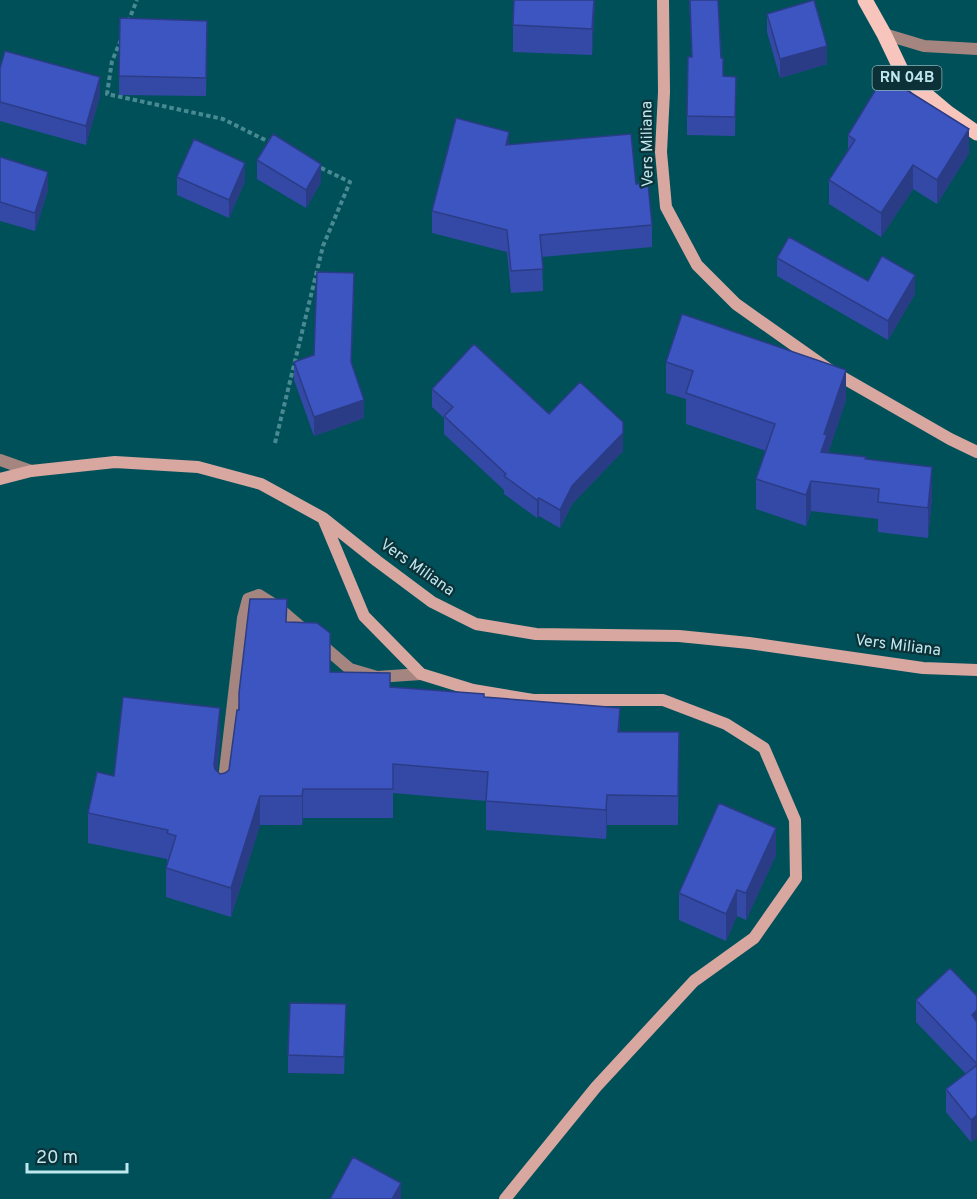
<svg xmlns="http://www.w3.org/2000/svg" width="977" height="1199" viewBox="0 0 977 1199" font-family="Overpass,sans-serif">
<style>
.lines{fill:none;stroke-linecap:round;stroke-linejoin:round}
.path{stroke:#488992;stroke-width:4;stroke-dasharray:4.5 3;stroke-linecap:butt}
.lane{stroke:#a4857f;stroke-width:12}
.street{stroke:#a4857f;stroke-width:12}
.secondary{stroke:#d8a79f;stroke-width:12}
.primary{stroke:#f7c5bc;stroke-width:15}
.wall{fill:#3449a5}
.shaded-wall{fill:#2b3c86}
.building{fill:#3d55c0;stroke:#2b3c86;stroke-width:1.5}
.labels{text-anchor:middle;dominant-baseline:central;stroke-width:4.5;stroke-linejoin:round;paint-order:stroke}
.shield{fill:#0c3238;stroke:#89b1b7;stroke-width:1.5}
.shield-label{font-size:15px;font-weight:bold;fill:#bee7ee}
.street-label{font-size:16px;fill:#bee7ee;stroke:#0c3238}
</style>
<rect width="100%" height="100%" fill="#00505a"/>
<g class="lines">
<path class="path" d="M 128,22 L 137,0
M 121,40 L 112,61 L 107,94 L 223,119 L 273,144
M 275,443 L 323,246 L 350,182 L 317,166"/>
<path class="lane" d="M 884,34 L 924,46 L 977,49
M 0,460 L 31,471"/>
<path class="street" d="M 223,788 L 243,618 L 248,599 L 259,595 L 275,605 L 350,669 L 377,677 L 421,674"/>
<path class="secondary" d="M 663,0 L 664,92 L 661,152 L 666,207 L 697,265 L 736,304 L 828,369 L 950,439 L 977,452
M 0,479 L 31,471 L 115,462 L 198,467 L 261,484 L 323,518 L 377,561 L 432,602 L 476,624 L 536,634 L 679,636 L 749,643 L 923,668 L 977,670
M 323,518 L 364,616 L 421,674 L 473,690 L 533,700 L 663,700 L 726,724 L 764,748 L 795,820 L 796,878 L 754,938 L 694,981 L 596,1087 L 505,1199"/>
<path class="primary" d="M 865,0 L 884,34 L 904,76 L 948,113 L 977,133"/>
</g>
<path class="wall" d="M 595,0 L 592,55 L 513,52 L 513,25 Z
M 689,0 L 718,0 L 721,58 L 723,76 L 736,77 L 735,136 L 687,135 L 687,116 L 692,57 Z
M 767,14 L 827,64 L 780,78 L 767,32 Z
M 120,18 L 207,39 L 206,96 L 119,95 Z
M 0,68 L 100,96 L 86,145 L 0,121 Z
M 848,135 L 969,153 L 937,204 L 913,189 L 881,237 L 829,204 L 829,180 L 848,151 Z
M 509,145 L 636,184 L 652,225 L 652,247 L 542,257 L 543,291 L 511,293 L 507,252 L 432,233 L 432,211 Z
M 0,157 L 48,190 L 35,231 L 0,221 Z
M 257,160 L 321,182 L 306,208 L 257,179 Z
M 177,177 L 245,181 L 229,218 L 177,195 Z
M 777,258 L 915,294 L 888,340 L 777,276 Z
M 354,292 L 351,364 L 364,418 L 314,436 L 294,380 L 294,362 L 314,355 Z
M 666,362 L 846,400 L 828,453 L 866,459 L 932,498 L 928,538 L 878,532 L 878,519 L 811,511 L 806,526 L 756,509 L 756,479 L 766,451 L 686,424 L 686,399 L 666,393 Z
M 432,389 L 549,414 L 623,451 L 572,504 L 560,528 L 539,516 L 537,518 L 504,494 L 504,490 L 444,434 L 444,418 L 432,407 Z
M 287,622 L 330,672 L 390,687 L 484,697 L 620,732 L 679,732 L 678,825 L 607,825 L 606,839 L 486,830 L 486,801 L 393,793 L 393,818 L 303,818 L 302,825 L 260,825 L 231,917 L 166,897 L 166,868 L 168,863 L 167,863 L 167,859 L 88,843 L 88,813 L 114,776 L 220,738 L 217,771 L 220,774 L 225,773 L 229,770 L 239,710 Z
M 776,855 L 746,920 L 737,916 L 726,941 L 679,920 L 679,893 Z
M 977,996 L 977,1137 L 971,1142 L 946,1112 L 946,1089 L 966,1074 L 916,1022 L 916,1000 Z
M 346,1022 L 344,1074 L 288,1073 L 288,1055 Z"/>
<path class="shaded-wall" d="M 594,0 L 595,0 L 592,55 L 592,29 Z
M 827,46 L 827,64 L 780,78 L 780,59 Z
M 100,77 L 100,96 L 86,145 L 86,126 Z
M 969,129 L 969,153 L 937,204 L 937,180 Z
M 509,132 L 509,154 L 506,145 Z
M 245,163 L 245,181 L 229,218 L 229,200 Z
M 321,164 L 321,182 L 306,208 L 306,190 Z
M 913,165 L 913,189 L 881,237 L 881,213 Z
M 48,172 L 48,190 L 35,231 L 35,213 Z
M 354,273 L 354,292 L 351,381 L 351,362 Z
M 915,275 L 915,294 L 888,340 L 888,321 Z
M 846,370 L 846,400 L 827,457 L 827,466 L 821,482 L 821,452 L 824,434 Z
M 364,400 L 364,418 L 314,436 L 314,417 Z
M 623,433 L 623,451 L 572,504 L 560,528 L 560,510 L 572,486 Z
M 932,467 L 932,498 L 928,538 L 928,508 Z
M 811,481 L 811,511 L 806,526 L 806,495 Z
M 539,498 L 539,516 L 537,518 L 537,500 Z
M 220,708 L 220,738 L 214,795 L 214,765 Z
M 620,708 L 620,737 L 618,732 Z
M 303,789 L 303,818 L 302,825 L 302,796 Z
M 607,795 L 607,825 L 606,839 L 606,810 Z
M 260,796 L 260,825 L 231,917 L 231,888 Z
M 776,828 L 776,855 L 746,920 L 746,893 Z
M 737,890 L 737,916 L 726,941 L 726,914 Z
M 977,1010 L 977,1033 L 972,1015 Z
M 977,1115 L 977,1137 L 971,1142 L 971,1120 Z
M 401,1183 L 401,1199 L 392,1199 Z"/>
<path class="building" d="M 514,0 L 594,0 L 592,29 L 513,25 Z
M 690,0 L 718,0 L 721,58 L 723,58 L 723,76 L 736,77 L 735,117 L 687,116 L 688,57 L 692,57 Z
M 814,0 L 827,46 L 780,59 L 767,14 Z
M 120,18 L 207,21 L 206,78 L 119,76 Z
M 5,51 L 100,77 L 86,126 L 0,102 L 0,68 Z
M 884,76 L 969,129 L 937,180 L 913,165 L 881,213 L 829,180 L 855,140 L 848,135 Z
M 456,118 L 509,132 L 506,145 L 631,134 L 636,184 L 648,183 L 652,225 L 540,235 L 543,269 L 511,271 L 507,230 L 432,211 Z
M 273,134 L 321,164 L 306,190 L 257,160 Z
M 194,139 L 245,163 L 229,200 L 177,177 Z
M 0,157 L 48,172 L 35,213 L 0,202 Z
M 789,237 L 868,281 L 882,256 L 915,275 L 888,321 L 777,258 Z
M 317,272 L 354,273 L 351,362 L 364,400 L 314,417 L 294,362 L 314,355 Z
M 682,314 L 846,370 L 824,434 L 827,435 L 821,452 L 866,457 L 865,459 L 932,467 L 928,508 L 878,502 L 879,489 L 811,481 L 806,495 L 756,479 L 775,424 L 686,393 L 693,371 L 666,362 Z
M 474,344 L 549,414 L 580,382 L 623,422 L 623,433 L 572,486 L 560,510 L 539,498 L 537,500 L 504,476 L 506,474 L 444,416 L 453,407 L 432,389 Z
M 250,599 L 287,599 L 286,622 L 317,623 L 330,633 L 330,672 L 390,673 L 390,687 L 484,694 L 484,697 L 620,708 L 618,732 L 679,732 L 678,796 L 607,795 L 606,810 L 486,801 L 488,772 L 393,764 L 393,789 L 303,789 L 302,796 L 260,796 L 231,888 L 166,868 L 176,836 L 167,833 L 168,830 L 88,813 L 97,772 L 114,776 L 123,697 L 220,708 L 214,765 L 215,769 L 220,774 L 225,773 L 229,770 L 237,710 L 239,710 L 239,693 Z
M 719,803 L 776,828 L 746,893 L 737,890 L 726,914 L 679,893 Z
M 950,968 L 977,996 L 977,1010 L 972,1015 L 977,1022 L 977,1064 L 916,1000 Z
M 290,1003 L 346,1004 L 344,1057 L 288,1055 Z
M 977,1065 L 977,1115 L 971,1120 L 946,1089 Z
M 353,1157 L 401,1183 L 392,1199 L 330,1199 Z"/>
<g class="labels">
<rect class="shield" x="872.5" y="66" width="69" height="24" rx="4.5"/>
<g class="shield-label">
<text x="907" y="78">RN 04B</text>
</g>
<g class="street-label">
<text transform="translate(648 144) rotate(-91)">Vers Miliana</text>
<text transform="translate(417 568) rotate(35)">Vers Miliana</text>
<text transform="translate(898 646) rotate(7)">Vers Miliana</text>
</g>
</g>
<path d="M27 1163v9h100v-9" fill="none" stroke="#bee7ee" stroke-width="3"/>
<text x="36" y="1163" font-size="18" fill="#bee7ee" stroke="#0c3238" stroke-width="4.5" paint-order="stroke">20 m</text>
</svg>
